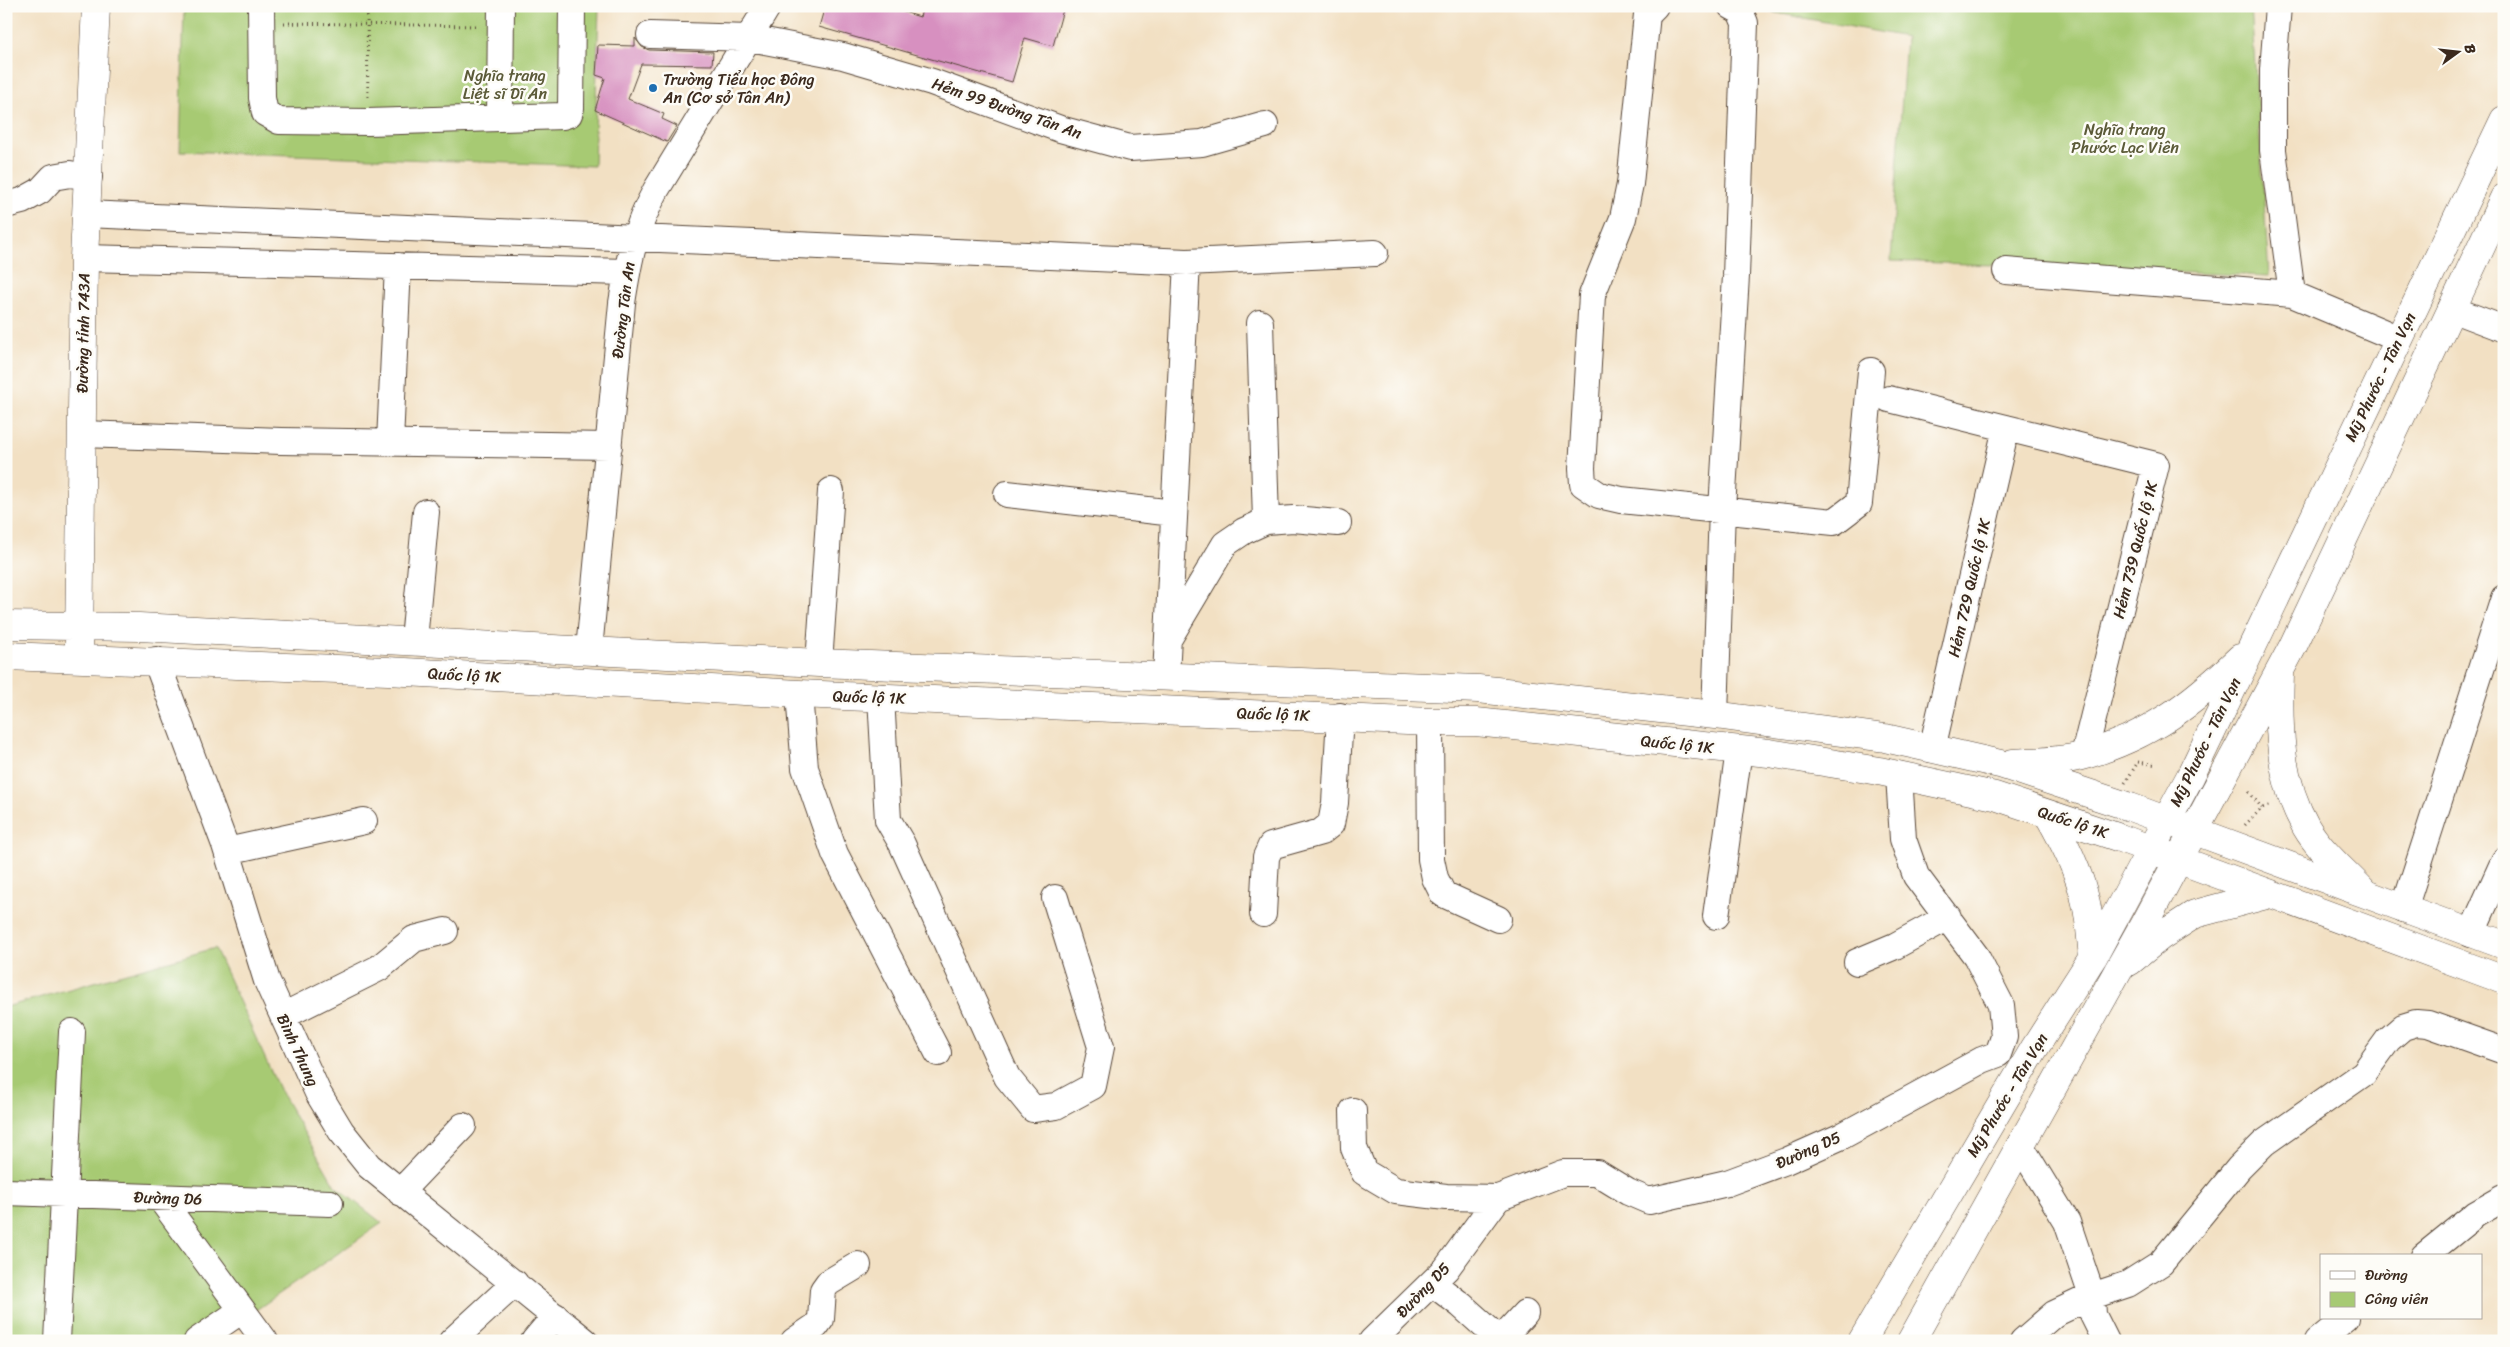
<svg xmlns="http://www.w3.org/2000/svg" width="2510" height="1347" viewBox="0 0 2510 1347" font-family="Sriracha,sans-serif">
<style>
.green{fill:#a7ca73;stroke:#717a48}
.building{fill:#d790c0}
.lines{fill:none;stroke-linecap:round;stroke-linejoin:round}
.minor-casing{stroke:#564537;stroke-width:28}
.major-casing{stroke:#564537;stroke-width:29}
.path{stroke:#564537;stroke-width:3;stroke-dasharray:1 4;stroke-linecap:butt}
.minor{stroke:#fff;stroke-width:26}
.major{stroke:#fff;stroke-width:28}
.poi-dot{fill:#1f6fb2;stroke:#fdfcf7;stroke-width:2}
.labels{text-anchor:middle;dominant-baseline:central;stroke-width:5;stroke-linejoin:round;paint-order:stroke}
.park-label{font-size:16px;fill:#5b5a38;stroke:#fdfcf7}
.poi-label{font-size:16px;fill:#3b2a1e;stroke:#fdfcf7;text-anchor:start}
.street-label{font-size:16px;fill:#3b2a1e;stroke:#fdfcf7}
</style>
<rect width="100%" height="100%" fill="#fdfcf7"/>
<filter id="ink" filterUnits="userSpaceOnUse"><feTurbulence type="fractalNoise" baseFrequency=".02" numOctaves="2"/><feDisplacementMap in="SourceGraphic" scale="10" xChannelSelector="R" yChannelSelector="G"/><feConvolveMatrix kernelMatrix="1 2 1 2 8 2 1 2 1" color-interpolation-filters="sRGB"/></filter>
<filter id="wash" filterUnits="userSpaceOnUse"><feTurbulence type="fractalNoise" baseFrequency=".0096" numOctaves="4" result="noise"/><feDisplacementMap in="SourceGraphic" scale="20" xChannelSelector="R" yChannelSelector="G"/><feGaussianBlur stdDeviation="1.12" result="paint"/><feColorMatrix in="noise" values="0 0 0 0 0 0 0 0 0 0 0 0 0 0 0 0 0 1.4 0 .05"/><feComposite in="paint" operator="in"/></filter>
<g filter="url(#wash)">
<rect width="100%" height="100%" fill="#f2e0c3"/>
<path class="green" d="M 184,6 L 599,6 L 594,166 L 180,151 Z
M 1767,6 L 2251,6 L 2269,276 L 1891,261 L 1906,37 L 1766,11 Z
M 215,948 L 279,1089 L 335,1186 L 382,1223 L 211,1341 L 6,1341 L 6,1007 Z"/>
<g id="blocks">
<path class="building" d="M 825,6 L 884,6 L 920,17 L 923,6 L 1064,6 L 1053,46 L 1025,38 L 1012,82 L 819,27 Z
M 635,38 L 642,47 L 649,50 L 713,52 L 712,65 L 641,64 L 628,99 L 664,114 L 662,119 L 677,126 L 667,142 L 595,110 L 605,78 L 596,75 L 598,45 L 635,46 Z"/>
</g>
</g>
<g filter="url(#ink)">
<use href="#blocks" fill-opacity="0" stroke="#564537" stroke-width="1"/>
<g class="lines">
<g class="minor-casing">
<path id="minor" d="M 261,6 L 262,98 L 265,113 L 279,121 L 368,122 L 563,116 L 569,114 L 571,108 L 572,6
M 1655,6 L 1647,14 L 1630,184 L 1623,218 L 1592,295 L 1582,468 L 1583,484 L 1599,495 L 1621,500 L 1834,522 L 1859,503 L 1871,371
M 2278,6 L 2273,70 L 2273,150 L 2292,294 L 2399,339
M 650,35 L 750,38 L 843,56 L 932,82 L 1060,129 L 1130,148 L 1202,143 L 1265,125
M 500,117 L 501,6
M 6,205 L 22,201 L 40,191 L 53,177 L 70,174 L 89,177
M 86,214 L 1187,262 L 1375,253
M 84,258 L 626,272
M 2006,271 L 2292,294
M 2451,309 L 2504,329
M 1260,323 L 1266,521
M 1889,399 L 2156,465 L 2084,755
M 82,434 L 281,441 L 609,446
M 390,442 L 398,266
M 1007,494 L 1174,513
M 1169,638 L 1225,544 L 1244,531 L 1266,521 L 1293,519 L 1338,523
M 414,640 L 426,512
M 589,650 L 622,303 C 629,258 634,231 656,190 L 768,6
M 156,660 L 225,845 L 267,981 L 318,1093 L 341,1131 L 369,1166 L 585,1341
M 819,663 L 831,491
M 1166,676 L 1187,262
M 799,694 L 805,768 L 835,854 L 938,1053
M 881,697 L 888,820 L 902,844 L 1007,1077 L 1033,1109 L 1056,1106 L 1093,1086 L 1101,1047 L 1055,898
M 1715,715 L 1722,509 L 1736,276 L 1745,23 L 1740,11 L 1731,6
M 1430,722 L 1431,859 L 1435,878 L 1443,894 L 1498,919
M 1932,749 L 2006,428
M 227,851 L 364,821
M 2404,909 L 2504,598
M 1263,914 L 1266,857 L 1271,846 L 1321,832 L 1331,824 L 1335,803 L 1340,716
M 1716,916 L 1739,750
M 2471,934 L 2504,861
M 1857,962 L 1895,946 L 1948,917
M 283,1016 L 379,968 L 414,939 L 445,931
M 1353,1111 L 1354,1148 L 1364,1172 L 1396,1191 L 1446,1197 L 1498,1198
M 2020,1145 L 2067,1222 L 2092,1296 L 2093,1315 L 2106,1341
M 6,1192 L 330,1203
M 400,1192 L 463,1126
M 160,1198 L 265,1341
M 2424,1256 L 2476,1214 L 2504,1198
M 1432,1283 L 1461,1305 L 1500,1340 L 1525,1313
M 57,1341 L 72,1032
M 197,1341 L 242,1310
M 452,1341 L 515,1283
M 534,1341 L 555,1316
M 794,1341 L 816,1326 L 821,1319 L 823,1290 L 828,1283 L 858,1265
M 1372,1341 L 1446,1269 L 1498,1198 L 1563,1173 L 1597,1173 L 1628,1192 L 1649,1201 L 1727,1183 L 1786,1161 L 1842,1136 L 1982,1060 L 1998,1054 L 2004,1037 L 2001,1005 L 1976,956 L 1916,876 L 1903,839 L 1899,775
M 2023,1341 L 2054,1314 L 2092,1296 L 2128,1284 L 2161,1263 L 2239,1168 L 2264,1143 L 2364,1073 L 2388,1040 L 2403,1027 L 2416,1023 L 2428,1024 L 2504,1051
M 2318,1341 L 2346,1318"/>
</g>
<g class="major-casing">
<path id="major" d="M 6,625 L 139,627 L 819,663 L 1478,689 L 1715,715 L 1885,738 L 2000,764 L 2130,807 L 2504,945
M 79,645 L 84,258 L 96,6
M 6,656 L 388,671 L 799,694 L 1430,722 L 1476,722 L 1769,753 L 1879,771 L 1995,796 L 2120,838 L 2504,980
M 2280,674 C 2278,727 2279,779 2306,827 C 2320,851 2343,870 2362,890
M 2013,763 C 2036,761 2063,762 2085,755 C 2150,736 2192,704 2240,658
M 2048,814 C 2064,842 2079,871 2086,903 C 2090,920 2091,940 2093,957
M 2129,962 L 2161,936 L 2195,914 L 2270,894
M 1862,1341 L 2034,1049 L 2093,957 L 2191,775 L 2504,120
M 1911,1341 L 2144,924 L 2293,646 L 2504,198"/>
</g>
<path class="path" d="M 367,6 L 368,101
M 284,23 L 478,26
M 2138,762 L 2157,765
M 2125,783 L 2138,762
M 2249,792 L 2262,808
M 2245,825 L 2262,808 L 2271,805"/>
<use href="#minor" class="minor"/>
<use href="#major" class="major"/>
</g>
</g>
<circle class="poi-dot" cx="653" cy="88" r="5"/>
<g class="labels">
<g class="park-label">
<text x="505" y="75">Nghĩa trang<tspan x="505" dy="18">Liệt sĩ Dĩ An</tspan></text>
<text x="2125" y="129">Nghĩa trang<tspan x="2125" dy="18">Phước Lạc Viên</tspan></text>
</g>
<g class="poi-label">
<text x="663" y="79">Trường Tiểu học Đông<tspan x="663" dy="18">An (Cơ sở Tân An)</tspan></text>
</g>
<g class="street-label">
<text transform="translate(1007 108) rotate(19)">Hẻm 99 Đường Tân An</text>
<text transform="translate(623 310) rotate(-83)">Đường Tân An</text>
<text transform="translate(83 333) rotate(-89)">Đường tỉnh 743A</text>
<text transform="translate(2380 377) rotate(-64)">Mỹ Phước - Tân Vạn</text>
<text transform="translate(2135 550) rotate(-76)">Hẻm 739 Quốc lộ 1K</text>
<text transform="translate(1969 588) rotate(-77)">Hẻm 729 Quốc lộ 1K</text>
<text transform="translate(464 675) rotate(3)">Quốc lộ 1K</text>
<text transform="translate(869 697) rotate(2)">Quốc lộ 1K</text>
<text transform="translate(1273 714) rotate(2)">Quốc lộ 1K</text>
<text transform="translate(2205 742) rotate(-64)">Mỹ Phước - Tân Vạn</text>
<text transform="translate(1677 744) rotate(6)">Quốc lộ 1K</text>
<text transform="translate(2073 822) rotate(18)">Quốc lộ 1K</text>
<text transform="translate(298 1050) rotate(65)">Bình Thung</text>
<text transform="translate(2007 1095) rotate(-59)">Mỹ Phước - Tân Vạn</text>
<text transform="translate(1808 1150) rotate(-24)">Đường D5</text>
<text transform="translate(168 1198) rotate(2)">Đường D6</text>
<text transform="translate(1423 1290) rotate(-46)">Đường D5</text>
</g>
</g>
<rect width="2510" height="1347" fill="none" stroke="#fdfcf7" stroke-width="25"/>
<rect x="2320" y="1254" width="162" height="65" fill="#fdfcf7" stroke="#afa8a0"/>
<rect x="2330" y="1271" width="25" height="8" fill="#ffffff" stroke="#afa8a0"/>
<text x="2365" y="1280" font-size="15" fill="#3b2a1e">Đường</text>
<rect x="2330" y="1292" width="25" height="15" fill="#a7ca73" stroke="#afa8a0"/>
<text x="2365" y="1304" font-size="15" fill="#3b2a1e">Công viên</text>
<g transform="translate(2458 52) rotate(75)" stroke="#fdfcf7" stroke-width="4" paint-order="stroke">
<path d="M0-4L9 19L0 12L-9 19Z" fill="#3b2a1e"/>
<text y="-8" font-size="14" font-weight="bold" text-anchor="middle" fill="#3b2a1e">B</text>
</g>
</svg>
